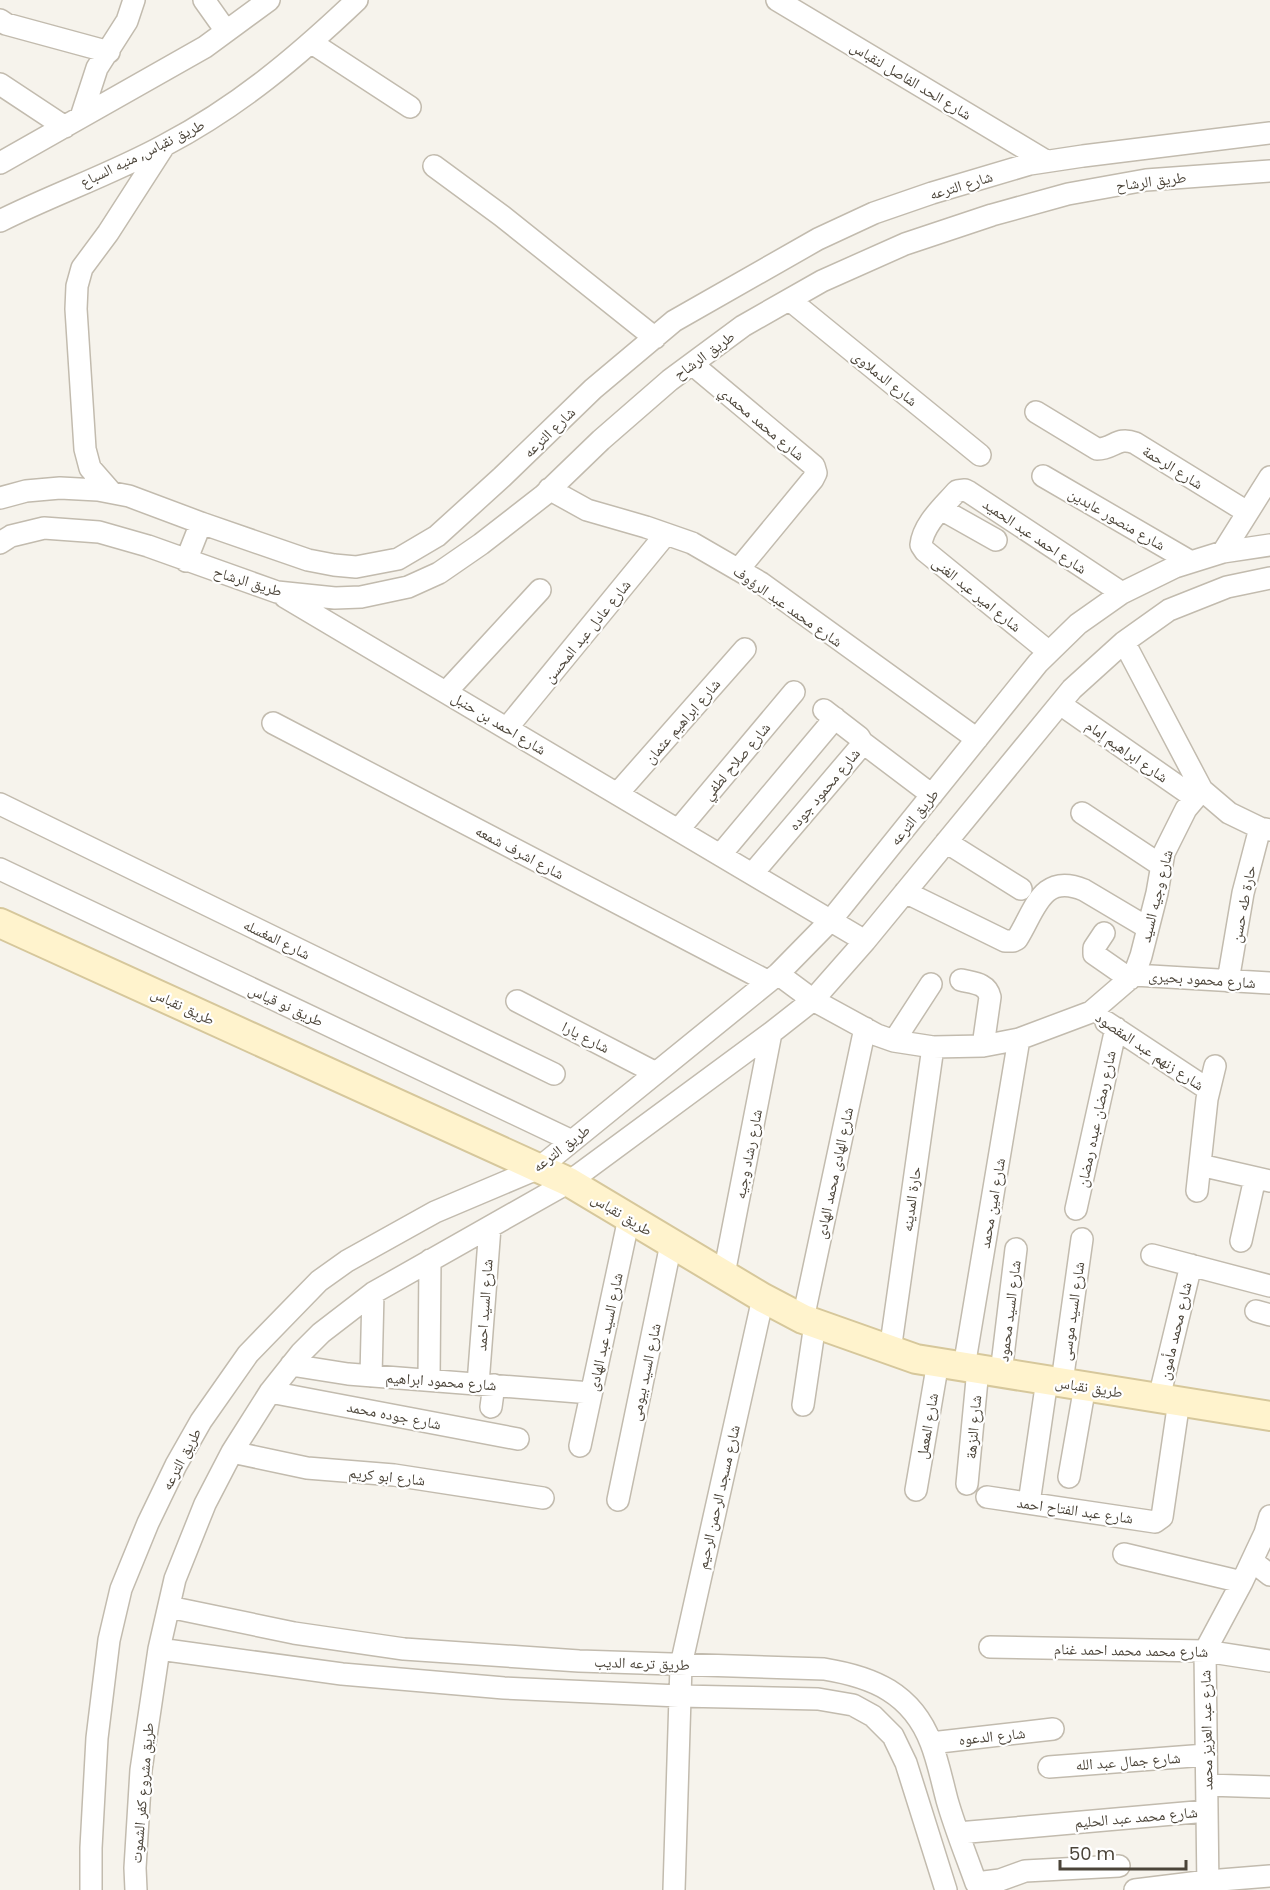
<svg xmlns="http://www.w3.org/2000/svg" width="1270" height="1890" viewBox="0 0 1270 1890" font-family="Poppins,'Noto Naskh Arabic',sans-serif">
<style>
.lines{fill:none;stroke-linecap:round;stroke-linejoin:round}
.street-casing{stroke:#c2bbae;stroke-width:24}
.secondary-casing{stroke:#d6c79b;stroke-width:32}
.street{stroke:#fff;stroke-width:21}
.secondary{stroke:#fff3cd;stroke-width:28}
.labels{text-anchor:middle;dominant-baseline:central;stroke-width:4.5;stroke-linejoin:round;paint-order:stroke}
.street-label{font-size:15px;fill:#4b4439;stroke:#fff}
</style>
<rect width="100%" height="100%" fill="#f6f3ec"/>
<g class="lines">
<g class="street-casing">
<path id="street" d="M 204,0 L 226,31
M 777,0 L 1046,161
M 0,20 L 6,24 L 109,52
M 312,43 L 410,107
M 0,84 L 65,127
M 81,117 L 97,68 L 127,21 L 134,0
M 0,163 L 205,47 L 269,0
M 434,166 L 502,216 L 655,338
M 0,221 C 54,194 112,174 165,145 C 239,106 297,57 357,0
M 791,301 L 980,455
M 692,364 L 814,466 L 816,473 L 813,479 L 738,570
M 1036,412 L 1097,449 C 1114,449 1117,436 1135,443 L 1247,512
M 1043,476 L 1191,562
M 549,489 L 587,510 L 646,527 L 692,543 L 761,583 L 977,739
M 111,492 L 90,468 L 85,449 L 76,309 L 77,286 L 82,268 L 108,233 L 164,146
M 0,498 L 26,491 L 60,488 L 98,490 L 129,496 L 201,523 L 308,560 L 334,565 L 356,567 L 398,559 L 437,536 L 502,477 L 593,389 L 674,321 L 818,239 L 874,213 L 932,193 L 1030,164 L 1083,156 L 1270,133
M 941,509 L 996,540
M 0,543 L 11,536 L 44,528 L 99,532 L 148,546 L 277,592 L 335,598 L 361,597 L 408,587 L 439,573 L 481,544 L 544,495 L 601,440 L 670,380 L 743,326 L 822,281 L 905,244 L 992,215 L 1068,194 L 1146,180 L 1270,171
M 1223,552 L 1270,477
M 186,561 L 201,523
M 285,597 L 865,941
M 1124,642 L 1202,790 L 1229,813 L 1260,828 L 1270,830
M 1049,652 L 925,551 L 921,545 C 923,524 944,506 957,491 L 965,490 L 969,492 L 1122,593
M 446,692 L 540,590
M 1060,704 L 1195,798
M 273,723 L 767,981
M 507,728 L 666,534
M 862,742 L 932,795
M 618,793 L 745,649
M 0,804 L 554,1074
M 1082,813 L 1162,866
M 679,829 L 794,692
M 946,842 L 1021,889
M 721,854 L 835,718
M 0,869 L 572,1141
M 753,873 L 861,746 L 862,742 L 859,737 L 824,710
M 905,892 L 1005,941 L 1013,941 L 1017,939 C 1035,911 1041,872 1084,890 L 1148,928
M 1104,933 L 1094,948 L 1094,954 L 1130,979
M 778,974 L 813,1000 L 877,1035 L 894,1041 L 933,1047 L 983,1046 L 1019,1039 L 1091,1012 L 1134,975 L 1141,956 L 1157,893 L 1164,853 L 1186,809 L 1202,790
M 1134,975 L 1270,983
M 961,980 C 973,983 987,983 990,997 L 983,1046
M 1228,981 L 1243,893 L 1260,828
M 517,1001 L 656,1073
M 1106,1022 L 1209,1090
M 894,1041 L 931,984
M 1200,1165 L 1270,1181
M 1197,1191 L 1207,1099 L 1215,1066
M 1076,1209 L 1116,1028
M 1241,1241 L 1255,1178
M 1152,1255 L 1270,1286
M 724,1274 L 771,1033
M 1256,1311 L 1270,1315
M 803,1319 L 865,1028
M 890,1351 L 933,1047
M 291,1365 L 348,1374 L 591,1393
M 964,1367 L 1019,1039
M 1001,1373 L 1016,1249
M 371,1376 L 373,1293
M 429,1380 L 430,1260
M 1062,1382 L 1082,1239
M 478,1384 L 490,1227
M 270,1392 L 518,1439
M 1159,1398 L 1191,1265
M 803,1405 L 815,1324
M 491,1407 L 494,1385
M 580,1446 L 629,1218
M 232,1452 L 307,1468 L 394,1475 L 543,1498
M 1069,1477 L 1085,1386
M 967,1484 L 978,1369
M 916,1490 L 938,1362
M 987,1497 L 1155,1522 L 1162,1517 L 1179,1401
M 618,1500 L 671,1244
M 1029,1503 L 1047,1380
M 1124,1554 L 1242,1582
M 1252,1561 L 1270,1575
M 169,1607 L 294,1633 L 404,1649 L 579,1661 L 824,1669 C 873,1677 912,1693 931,1743 C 938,1761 942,1781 947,1800 C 955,1828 966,1855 976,1883 L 981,1890
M 990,1647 L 1205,1651 L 1270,1661
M 159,1649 L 342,1674 L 504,1688 L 679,1696 L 818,1699 L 853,1705 L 873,1716 L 893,1736 L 906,1763 L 946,1890
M 931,1743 L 1053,1729
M 1049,1767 L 1206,1755
M 1207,1785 L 1270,1787
M 958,1833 L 1207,1811
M 976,1883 L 1000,1880 L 1025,1871 L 1119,1866
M 91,1890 L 91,1848 L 97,1738 L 109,1640 L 121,1589 L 148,1523 L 176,1465 L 201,1421 L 248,1354 L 319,1281 L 347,1261 L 435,1212 L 539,1168 L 778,974 L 831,920 L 1038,663 L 1078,624 L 1122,593 L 1175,567 L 1223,552 L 1270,545
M 136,1890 L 135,1868 L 141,1770 L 159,1649 L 175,1579 L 205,1504 L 232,1452 L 270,1392 L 301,1353 L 321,1333 L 373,1293 L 569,1182 L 771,1033 L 813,1000 L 865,941 L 1072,689 L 1124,642 L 1169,610 L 1227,587 L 1270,578
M 674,1890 L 681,1665 L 763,1298
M 1135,1890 L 1208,1881 L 1270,1876
M 1208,1890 L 1205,1651 L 1242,1582 L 1265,1533 L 1270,1516"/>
</g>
<g class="secondary-casing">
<path id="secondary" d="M 0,923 L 569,1182 L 763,1298 L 803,1319 L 916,1359 L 1270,1416"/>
</g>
<use href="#street" class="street"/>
<use href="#secondary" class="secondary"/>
</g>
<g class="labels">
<g class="street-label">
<text transform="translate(911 80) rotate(31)">شارع الحد الفاصل لنقباس</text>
<text transform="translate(142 153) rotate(-26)">طريق نقباس, منيه السباع</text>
<text transform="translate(1151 181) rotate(-7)">طريق الرشاح</text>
<text transform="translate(961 185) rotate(-17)">شارع الترعه</text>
<text transform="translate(704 355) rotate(-36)">طريق الرشاح</text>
<text transform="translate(885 378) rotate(39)">شارع الدملاوى</text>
<text transform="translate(762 423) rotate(40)">شارع محمد محمدي</text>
<text transform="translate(549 432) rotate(-44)">شارع الترعه</text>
<text transform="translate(1173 467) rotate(32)">شارع الرحمة</text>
<text transform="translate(1117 519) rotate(30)">شارع منصور عابدين</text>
<text transform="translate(1035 536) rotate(34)">شارع احمد عبد الحميد</text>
<text transform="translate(248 581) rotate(17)">طريق الرشاح</text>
<text transform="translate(977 594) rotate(39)">شارع امير عبد الغنى</text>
<text transform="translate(788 606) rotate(35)">شارع محمد عبد الرؤوف</text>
<text transform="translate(587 631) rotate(-51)">شارع عادل عبد المحسن</text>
<text transform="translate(682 721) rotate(-49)">شارع ابراهيم عثمان</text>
<text transform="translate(499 723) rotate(31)">شارع احمد بن حنبل</text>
<text transform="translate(1127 751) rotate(35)">شارع ابراهيم إمام</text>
<text transform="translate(736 761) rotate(-50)">شارع صلاح لطفي</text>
<text transform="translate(824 789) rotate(-50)">شارع محمود جوده</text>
<text transform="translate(914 817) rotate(-51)">طريق الترعه</text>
<text transform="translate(520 852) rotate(28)">شارع اشرف شمعه</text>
<text transform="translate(1156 896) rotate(-76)">شارع وجيه السيد</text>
<text transform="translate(1243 904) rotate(-79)">حارة طه حسن</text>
<text transform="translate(277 939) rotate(26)">شارع المغسله</text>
<text transform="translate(1202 979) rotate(4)">شارع محمود بحيرى</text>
<text transform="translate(286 1005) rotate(25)">طريق نو قياس</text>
<text transform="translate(183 1006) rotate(25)">طريق نقباس</text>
<text transform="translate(586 1037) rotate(27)">شارع يارا</text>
<text transform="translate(1150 1051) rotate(34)">شارع زنهم عبد المقصود</text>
<text transform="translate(1096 1119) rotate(-78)">شارع رمضان عبده رمضان</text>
<text transform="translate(561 1148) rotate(-37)">طريق الترعه</text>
<text transform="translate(748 1154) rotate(-79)">شارع رشاد وجيه</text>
<text transform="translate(834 1173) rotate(-78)">شارع الهادى محمد الهادى</text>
<text transform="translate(911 1199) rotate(-82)">حارة المدينه</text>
<text transform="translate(992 1203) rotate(-80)">شارع امين محمد</text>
<text transform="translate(622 1214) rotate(31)">طريق نقباس</text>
<text transform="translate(484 1305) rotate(-86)">شارع السيد احمد</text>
<text transform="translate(1009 1311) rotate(-83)">شارع السيد محمود</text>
<text transform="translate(1072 1311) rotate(-82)">شارع السيد موسى</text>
<text transform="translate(1175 1331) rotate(-77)">شارع محمد مأمون</text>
<text transform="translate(605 1332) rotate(-78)">شارع السيد عبد الهادى</text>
<text transform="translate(645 1372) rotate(-78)">شارع السيد بيومى</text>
<text transform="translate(441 1381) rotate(4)">شارع محمود ابراهيم</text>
<text transform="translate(1089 1387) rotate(9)">طريق نقباس</text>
<text transform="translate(394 1415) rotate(11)">شارع جوده محمد</text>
<text transform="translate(927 1426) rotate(-80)">شارع المعمل</text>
<text transform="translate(973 1427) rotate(-85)">شارع النزهة</text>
<text transform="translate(181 1459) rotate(-62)">طريق الترعه</text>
<text transform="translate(387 1476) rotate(6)">شارع ابو كريم</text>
<text transform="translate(718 1497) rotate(-77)">شارع مسجد الرحمن الرحيم</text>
<text transform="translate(1075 1510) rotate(8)">شارع عبد الفتاح احمد</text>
<text transform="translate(1131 1650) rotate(1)">شارع محمد محمد احمد غنام</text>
<text transform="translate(642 1663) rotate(2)">طريق ترعه الديب</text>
<text transform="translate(1206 1730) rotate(-91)">شارع عبد العزيز محمد</text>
<text transform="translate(992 1736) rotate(-6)">شارع الدعوه</text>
<text transform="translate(1128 1761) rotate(-4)">شارع جمال عبد الله</text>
<text transform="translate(142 1793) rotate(-85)">طريق مشروع كفر الشموت</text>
<text transform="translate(1136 1817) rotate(-5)">شارع محمد عبد الحليم</text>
</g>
</g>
<path d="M1060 1860v9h126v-9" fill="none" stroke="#4b4439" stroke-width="3"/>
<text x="1069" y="1860" font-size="18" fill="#4b4439" stroke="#ffffff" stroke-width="4.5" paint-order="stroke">50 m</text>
</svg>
